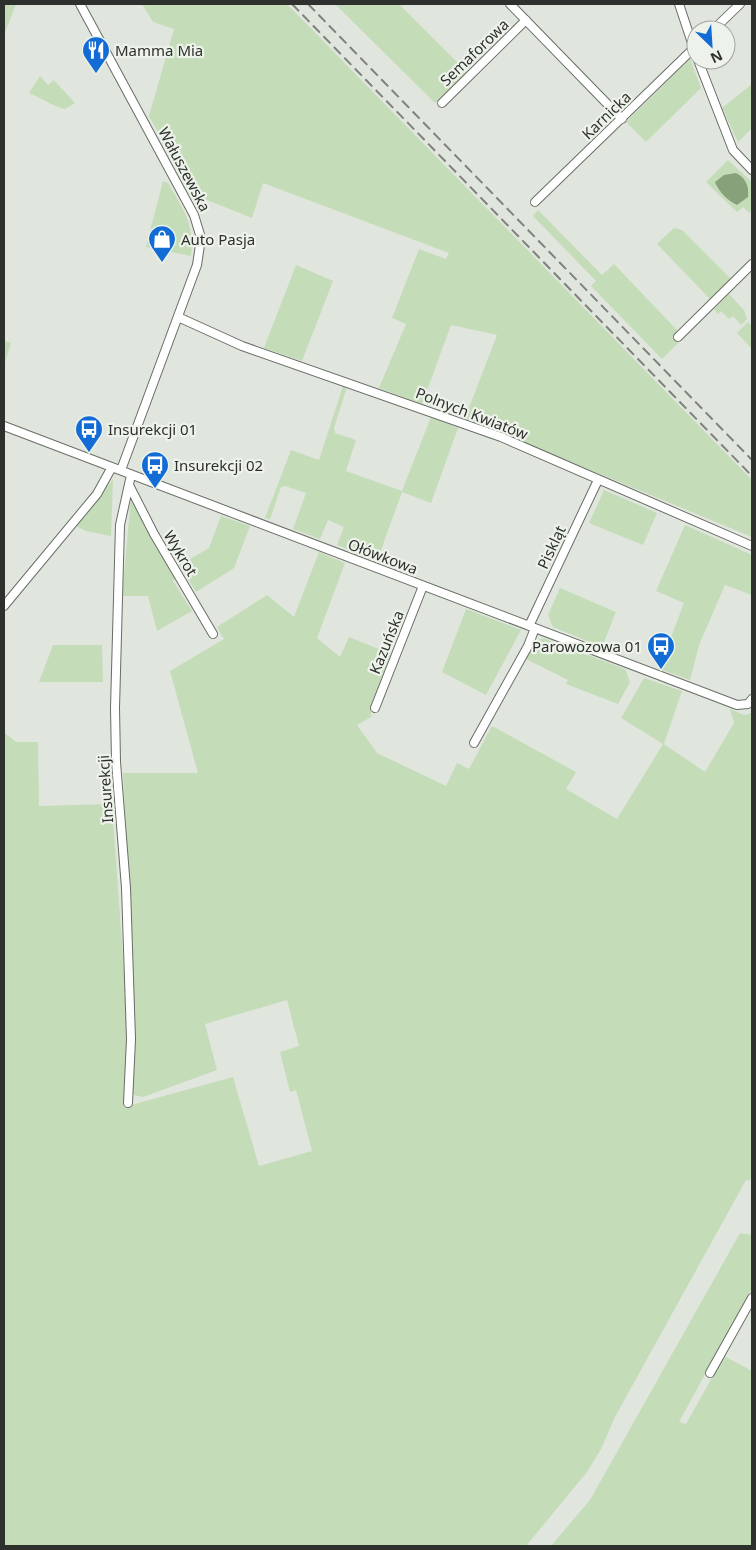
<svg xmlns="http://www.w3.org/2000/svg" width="756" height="1550" viewBox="0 0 756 1550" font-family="'Noto Sans',sans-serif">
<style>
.green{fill:#c4dcb8;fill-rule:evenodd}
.water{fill:#87a17a}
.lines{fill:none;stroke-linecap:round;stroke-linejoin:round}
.minor-casing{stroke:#686d65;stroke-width:10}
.minor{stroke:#fff;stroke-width:8}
.rail{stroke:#7e817c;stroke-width:2;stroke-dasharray:10 5;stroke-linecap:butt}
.labels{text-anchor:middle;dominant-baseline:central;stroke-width:4.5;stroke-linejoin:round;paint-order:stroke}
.poi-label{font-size:15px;fill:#2e302d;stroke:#edf3ea;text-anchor:start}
.street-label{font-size:15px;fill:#2e302d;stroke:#edf3ea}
</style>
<rect width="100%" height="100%" fill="#e0e6dd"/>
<path class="green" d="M 4,4 L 16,4 L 4,35 Z
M 142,4 L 287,4 L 752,480 L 752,537 L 465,418 L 497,335 L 451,325 L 422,404 L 379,388 L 406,324 L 392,318 L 419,249 L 446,259 L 449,253 L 263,183 L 252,218 L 192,194 L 149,116 L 174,29 L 153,22 Z
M 335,4 L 399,4 L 468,73 L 435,103 Z
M 690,59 L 701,88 L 646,142 L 626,122 Z
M 40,76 L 48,85 L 54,80 L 75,103 L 65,109 C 55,107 41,98 29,93 Z
M 752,84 L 752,128 L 738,142 L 722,108 Z
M 728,160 L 752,182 L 752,210 L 749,213 L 743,207 L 737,212 L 706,182 ZM 732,173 L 737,205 L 731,203 L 716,186 L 718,179 Z
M 163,181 L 168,183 C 183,209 195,224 191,256 L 146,247 Z
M 538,210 L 602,275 L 614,264 L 673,326 L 677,330 L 675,338 L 679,342 L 662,359 L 591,286 L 596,281 L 533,216 Z
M 674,228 L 682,230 L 731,279 L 710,299 L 657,244 Z
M 296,265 L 333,281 L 302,361 L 264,348 Z
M 729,294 L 744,310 L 747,319 L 741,325 L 733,316 L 729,319 L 721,311 L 718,314 L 714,309 Z
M 748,322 L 752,326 L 752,349 L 737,333 Z
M 4,341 L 11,343 L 4,366 Z
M 343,386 L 347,387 L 334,428 L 335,433 L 356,440 L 346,471 L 402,491 L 431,417 L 458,428 L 431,503 L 402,492 L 377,561 L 337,545 L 344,527 L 328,520 L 320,539 L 293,529 L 306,493 L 285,486 L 281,487 L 270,519 L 265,518 L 291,450 L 319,460 Z
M 113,479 L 111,536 L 86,531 L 76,526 Z
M 604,490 L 657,513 L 643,545 L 589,523 Z
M 131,498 L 178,577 L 173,581 L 192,611 L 157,631 L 148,596 L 122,596 Z
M 221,516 L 250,526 L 234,568 L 196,592 L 180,565 L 209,548 Z
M 685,525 L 752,555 L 752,595 L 725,585 L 699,645 L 690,680 L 659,669 L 684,603 L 656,591 Z
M 319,552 L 345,563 L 317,638 L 340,657 L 349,637 L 391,654 L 372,704 L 371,717 L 357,725 L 377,753 L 446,786 L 457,763 L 469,769 L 492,726 L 576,772 L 566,789 L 617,819 L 663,744 L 621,718 L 644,678 L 682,691 L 664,744 L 705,772 L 734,723 L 730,709 L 744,715 L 752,713 L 752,1176 L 750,1181 L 746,1180 L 615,1417 L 601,1449 L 587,1472 L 526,1546 L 4,1546 L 4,732 L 16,742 L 38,742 L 39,806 L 112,804 L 127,1015 L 124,1107 L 233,1077 L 259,1166 L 312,1151 L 296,1090 L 290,1092 L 280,1052 L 299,1046 L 287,1000 L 205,1024 L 217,1070 L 143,1097 L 134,1095 L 130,1090 L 135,1020 L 123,773 L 198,773 L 170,671 L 224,639 L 217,627 L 267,595 L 294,617 Z
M 560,588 L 616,612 L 602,647 L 553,627 L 548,615 Z
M 466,609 L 521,630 L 486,695 L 442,672 Z
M 543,638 L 625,669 L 630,682 L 618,704 L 566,684 L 568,680 L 526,659 L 534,642 Z
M 53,645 L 102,645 L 103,682 L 39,682 Z
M 752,1231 L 752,1288 L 679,1422 L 686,1424 L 724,1356 L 752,1371 L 752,1546 L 551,1546 L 590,1500 L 740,1233 L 750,1235 Z"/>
<path class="water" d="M 736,173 C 746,178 749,186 748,197 L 737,205 C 729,202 718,191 715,182 L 724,175 Z"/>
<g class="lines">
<g class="minor-casing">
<path id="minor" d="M 80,4 L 194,215 L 201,238 L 197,265 L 121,470
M 510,4 L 622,119
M 679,4 L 696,55
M 713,30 L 740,4
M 698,60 L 733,150 L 752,170
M 442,103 L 526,20
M 535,202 L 696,46
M 178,317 L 242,346 L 501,437 L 752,546
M 678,337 L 752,264
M 4,426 L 737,705 L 748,704 L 752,699
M 129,485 L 154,534 L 213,634
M 4,606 L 97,494 L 112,467
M 529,626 L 598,480
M 375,708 L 423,586
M 474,743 L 528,646 L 535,628
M 128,1103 L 131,1039 L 126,888 L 116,762 L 115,708 L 120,525 L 131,475
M 710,1373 L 752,1298"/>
</g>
<use href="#minor" class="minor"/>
<path class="rail" d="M 292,4 L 752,476
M 308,4 L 752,460"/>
</g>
<defs>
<g id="restaurant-pin" transform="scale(1.4375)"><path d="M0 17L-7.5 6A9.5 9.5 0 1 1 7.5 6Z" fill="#136cd5" stroke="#edf3ea"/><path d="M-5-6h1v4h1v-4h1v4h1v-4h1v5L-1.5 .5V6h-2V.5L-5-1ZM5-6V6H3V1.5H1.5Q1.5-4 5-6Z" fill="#fff"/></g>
<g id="shop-pin" transform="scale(1.4375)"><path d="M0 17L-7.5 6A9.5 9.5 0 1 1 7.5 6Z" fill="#136cd5" stroke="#edf3ea"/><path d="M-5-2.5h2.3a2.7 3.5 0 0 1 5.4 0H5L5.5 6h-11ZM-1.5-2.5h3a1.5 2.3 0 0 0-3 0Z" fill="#fff"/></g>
<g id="bus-pin" transform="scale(1.4375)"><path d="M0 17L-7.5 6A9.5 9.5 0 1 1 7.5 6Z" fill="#136cd5" stroke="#edf3ea"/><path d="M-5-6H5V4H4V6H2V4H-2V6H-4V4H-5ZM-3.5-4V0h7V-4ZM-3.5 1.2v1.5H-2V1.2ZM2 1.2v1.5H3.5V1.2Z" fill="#fff"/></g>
</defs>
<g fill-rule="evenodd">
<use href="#restaurant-pin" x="96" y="50"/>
<use href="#shop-pin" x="162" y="239"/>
<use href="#bus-pin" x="89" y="429"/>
<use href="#bus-pin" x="155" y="465"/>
<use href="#bus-pin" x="661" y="646"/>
</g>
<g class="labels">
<g class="poi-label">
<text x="115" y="50">Mamma Mia</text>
<text x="181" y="239">Auto Pasja</text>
<text x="108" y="429">Insurekcji 01</text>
<text x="174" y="465">Insurekcji 02</text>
<text x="642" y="646" text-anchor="end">Parowozowa 01</text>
</g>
<g class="street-label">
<text transform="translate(474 52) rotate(-44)">Semaforowa</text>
<text transform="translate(606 115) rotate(-44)">Karnicka</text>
<text transform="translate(185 169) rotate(62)">Wałuszewska</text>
<text transform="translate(472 413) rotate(21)">Polnych Kwiatów</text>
<text transform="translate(551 547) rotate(-65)">Piskląt</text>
<text transform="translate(181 553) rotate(59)">Wykrot</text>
<text transform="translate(383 556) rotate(21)">Ołówkowa</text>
<text transform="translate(386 642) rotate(-68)">Kazuńska</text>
<text transform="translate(105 789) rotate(-94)">Insurekcji</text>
</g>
</g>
<rect width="756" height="1550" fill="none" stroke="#2e302d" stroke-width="10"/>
<g transform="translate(711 45) rotate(155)"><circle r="24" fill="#edf3ea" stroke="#a1a59e"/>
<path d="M0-4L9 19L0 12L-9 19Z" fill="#136cd5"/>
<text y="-8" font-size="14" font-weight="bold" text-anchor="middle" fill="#2e302d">N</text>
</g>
</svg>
